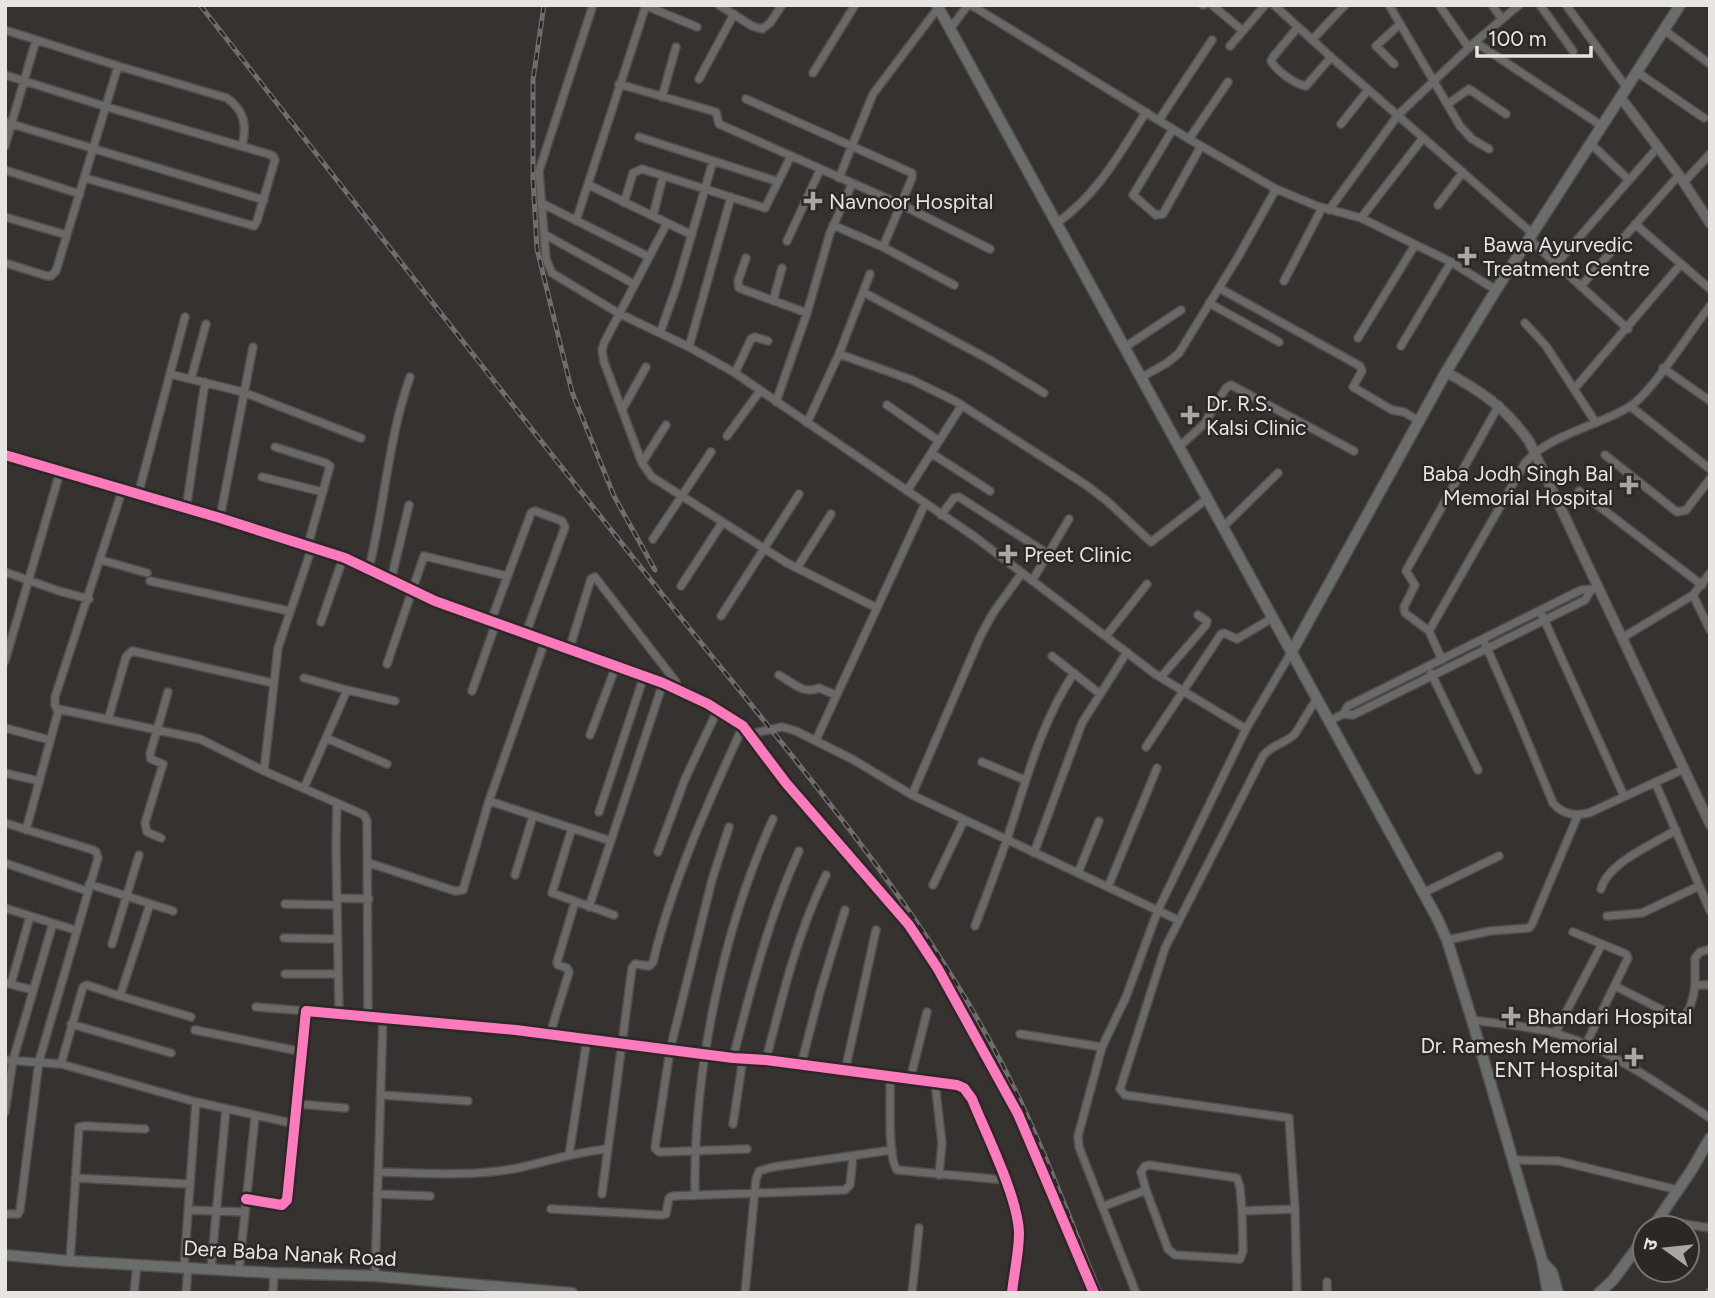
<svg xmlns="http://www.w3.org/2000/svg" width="1715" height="1298" viewBox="0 0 1715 1298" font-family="Figtree,'Noto Sans Devanagari',sans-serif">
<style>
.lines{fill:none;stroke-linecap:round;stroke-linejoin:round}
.minor-casing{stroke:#514f4d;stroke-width:10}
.tertiary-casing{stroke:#514f4d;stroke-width:12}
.secondary-casing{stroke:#514f4d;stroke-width:13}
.minor{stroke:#6b6967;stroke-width:7}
.tertiary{stroke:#6b6967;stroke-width:9}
.secondary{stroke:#6b6d6c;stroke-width:10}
.rail-casing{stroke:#706e6c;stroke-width:5}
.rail{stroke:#2c2825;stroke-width:2.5;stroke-dasharray:8;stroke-linecap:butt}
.cycleway-casing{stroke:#2c2825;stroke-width:15}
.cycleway{stroke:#fd7abc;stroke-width:10}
.poi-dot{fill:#a9a6a4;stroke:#2c2825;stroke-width:2.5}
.labels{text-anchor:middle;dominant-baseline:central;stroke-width:5;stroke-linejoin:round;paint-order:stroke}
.poi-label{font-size:21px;fill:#e7e4e2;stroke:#2c2825;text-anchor:start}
.street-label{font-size:21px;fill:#e7e4e2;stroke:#2c2825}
</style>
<rect width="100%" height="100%" fill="#353230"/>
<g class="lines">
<g class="minor-casing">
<path id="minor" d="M 593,5 L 539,171 L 546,259 L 552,273 L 618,313 L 689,347 L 735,373 L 975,537 L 1155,674 L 1246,729
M 644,5 L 697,27
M 719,5 L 752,26 L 762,29 L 770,23 L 782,5
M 971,5 L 1189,139 L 1276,189 L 1317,206 L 1361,218 L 1451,262 L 1496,290
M 1203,5 L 1204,5
M 1212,5 L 1243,31
M 1274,5 L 1331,57 L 1533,234
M 1389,5 L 1460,126 L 1472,139 L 1489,149
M 1439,5 L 1469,48
M 1492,5 L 1502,19
M 1540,5 L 1573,51
M 1566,5 L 1627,88
M 1298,27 L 1273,57 L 1271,61 C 1277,71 1294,84 1306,86 L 1331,57
M 950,29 L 968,5
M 5,30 L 118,66
M 1664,30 L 1710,64
M 1312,40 L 1345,5
M 1475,42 L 1602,126
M 1230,46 L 1265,5
M 1394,64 L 1376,46 L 1400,24
M 1637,72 L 1704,118
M 813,73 L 855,5
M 5,75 L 107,107 L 268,154 L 273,156 L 275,160 L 257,221 L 254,226 L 85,178
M 699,79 L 734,14
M 619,84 L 716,112 L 719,124 L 902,205 L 990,249
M 662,97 L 676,47
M 746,99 L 912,173 L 912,178 L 883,247
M 1448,104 L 1469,89 L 1506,114
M 1159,120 L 1212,40
M 5,122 L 264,200
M 1341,124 L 1368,90
M 1173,129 L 1133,195 L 1156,215 L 1163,214 L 1201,146
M 639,137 L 776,181
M 1189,139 L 1228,82
M 1591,144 L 1629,180
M 5,146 L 36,40
M 5,170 L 80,194
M 839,178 L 873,94 L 938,8
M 1684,182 L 1710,154
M 589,185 L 692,235
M 541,203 L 649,257
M 624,203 L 633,173 L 642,169 L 765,208 L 791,156
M 1438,205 L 1463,172
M 1329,210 L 1398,115 L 1475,42 L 1519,5
M 653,216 L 663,176
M 5,217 L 67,235
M 1361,218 L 1423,138
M 576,221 L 646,5
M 667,223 L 604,343 L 602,350 L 604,362 L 642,463 L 652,477 L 787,563 L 877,608
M 1057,223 C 1098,194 1120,153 1146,112
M 1635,224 L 1710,289
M 833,225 L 883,247 L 954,285
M 544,234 L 634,284
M 1530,240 L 1628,329
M 787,241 L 820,170
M 746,258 L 738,281 L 739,288 L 807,313
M 5,263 L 47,276 L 51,276 L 56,271 L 118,66 L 227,98 C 245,111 247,126 242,146
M 1556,264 L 1658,147
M 1284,281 L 1322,208
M 1581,286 L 1679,175
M 1219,288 L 1360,366 L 1362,371 L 1353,387 L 1392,410 L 1404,412 L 1419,421
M 863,292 L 990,360 L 1044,393
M 773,301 L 782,268
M 1209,303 L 1279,342
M 1525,323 L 1546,346 L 1596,423
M 660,333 L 677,285 L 713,161
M 1358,338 L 1415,245
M 1401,346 L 1451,262
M 689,347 L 731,197
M 1125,347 L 1181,310
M 839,354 L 912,380 L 955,401 L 1086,485 L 1107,501 L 1151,542 L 1208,498
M 1663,368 L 1710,401
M 735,373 L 751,339 L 755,337 L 768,341
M 170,374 L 243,392 L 361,438
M 1142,377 L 1167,363 L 1179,353 L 1238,257 L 1276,189
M 191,379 L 206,324
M 1575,388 L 1681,264
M 776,402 L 807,313 L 830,233 L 852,184
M 887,405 L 939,441
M 1630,406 L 1710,469
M 622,410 L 646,367
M 807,423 L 839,354 L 870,274
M 727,436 L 760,391
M 1180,446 L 1204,424 L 1226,388 L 1231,385 L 1354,451
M 275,447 L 326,463 L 330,466 L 308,545
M 931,453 L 990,491
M 5,455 L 220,518 L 345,558 L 435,601 L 663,683 L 708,704 L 743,726 L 786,783 L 909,925 L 938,969 L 1018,1114 L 1094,1293
M 1605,455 L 1677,512 L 1686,510 L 1710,479
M 642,463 L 666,425
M 262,477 L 323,492
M 907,491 L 962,405
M 1579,491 L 1702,585
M 138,495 L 185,317
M 186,509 L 205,382
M 941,515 L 954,498 L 959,497 L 1048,554
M 220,518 L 253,347
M 1224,526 L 1278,473
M 653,539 L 711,452
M 101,560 L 147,573
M 369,568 C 385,504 388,439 410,377
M 797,568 L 831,514
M 5,572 L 59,591 L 89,599
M 391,580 L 409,505
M 150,581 L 289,611
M 1032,581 L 1069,519
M 681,586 L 722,523
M 1693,595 L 1710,630
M 1542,615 L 1624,796
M 721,616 L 799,494
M 491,621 L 531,513 L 535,511 L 562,521 L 565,527 L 526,633
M 321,622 L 343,558
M 1429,631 L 1405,613 L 1404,607 L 1415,585 L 1406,571 L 1499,405
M 1106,636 L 1147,584
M 1622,638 L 1693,595 L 1710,573
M 1483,639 L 1516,714 L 1553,803 C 1563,815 1575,816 1589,813 L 1684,769
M 569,650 L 591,579 L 595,577 L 676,682 L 678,689
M 1052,656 L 1100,694
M 1442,660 L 1429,631 L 1525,463 C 1548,435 1598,426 1629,407 C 1652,393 1691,330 1710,306
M 5,661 L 60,472
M 387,664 L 424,556 L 507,576
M 1431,673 L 1478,770
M 779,675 C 793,683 804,695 819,688 L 836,695
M 1161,677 L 1206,625 L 1207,621 L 1198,615
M 304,678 L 347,690
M 472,691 L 496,623
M 58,709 L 200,739 L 264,771 L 337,803 L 336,844 L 339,1013
M 1343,714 L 1348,706 L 1581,590 L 1593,589
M 108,720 L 126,657 L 132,651 L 273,683
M 1330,721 L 1343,714 L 1353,715 L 1585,600 L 1591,590
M 5,728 L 50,740
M 750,734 L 782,727 L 796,731 L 852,759 L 912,795 L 1178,920
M 590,735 L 616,666
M 326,738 L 387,764
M 816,740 L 925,504
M 1146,747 L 1221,634 L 1224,633 L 1237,639 L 1274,617
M 982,762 L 1025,780
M 264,771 L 278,648 L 312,547
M 5,773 L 39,781
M 1655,782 L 1710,911
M 304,788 L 347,690 L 395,701
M 912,795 L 980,637 L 993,613 L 1022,573
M 489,801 L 611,841
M 337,803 L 364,815 L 367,821 L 368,1008
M 599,812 L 644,676
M 5,823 L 93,850 L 96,852 L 98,858 L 39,1061 L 20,1210 L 18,1214 L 5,1214
M 729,827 L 712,880 L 670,1050 L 655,1148 L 659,1152 L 747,1149
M 572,828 L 552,893 L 614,915
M 26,830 L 58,712 L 55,705 L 55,697 L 122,491
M 161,838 L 147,832 L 145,823 L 163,764 L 151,759 L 150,754 L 168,692
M 658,852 L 685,779 L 718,709
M 1034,853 L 1082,723 L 1127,652
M 5,863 L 87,891
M 369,863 L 455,891 L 463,890 L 489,801 L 545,641
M 1078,873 L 1099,821
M 515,875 L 533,816
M 89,884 L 173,911
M 933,885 L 964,820
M 1108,887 L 1157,768
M 1601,889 C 1607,863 1654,844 1676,830
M 1423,893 L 1499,856
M 337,898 L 369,899
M 285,904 L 337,905
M 589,907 L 663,683
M 5,908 L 75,930
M 1607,916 L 1642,913 L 1699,886
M 975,926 C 986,897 997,868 1007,839 C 1026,782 1040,724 1074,673
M 1573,932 L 1626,954 L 1628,958 L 1586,1044
M 284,938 L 338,939
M 1447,940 L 1490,931 L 1529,928 L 1532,924 L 1578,815
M 112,944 L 139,855
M 285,974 L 338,974
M 5,983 L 33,990
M 11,984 L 30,916
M 1695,985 L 1695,958 L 1700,952 L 1710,949
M 1615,986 L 1680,1019 C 1690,1014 1694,996 1695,985 L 1710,985
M 120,996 L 191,1017
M 256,1007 L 306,1011
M 1472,1020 C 1500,1024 1530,1026 1558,1034 C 1614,1051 1661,1086 1710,1118
M 71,1024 L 171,1053
M 195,1030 L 303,1052
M 1555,1033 L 1602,944
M 550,1034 L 569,972 L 567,968 L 558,965 L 557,962 L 575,902
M 1020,1034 L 1102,1047
M 733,1058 C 751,988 769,917 799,851
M 5,1060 L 61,1064 L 196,1102 L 296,1124
M 766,1060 C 782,997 797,934 826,875
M 61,1064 L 83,987 L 87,985 L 120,996 L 150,904
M 801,1065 L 820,992 L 845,910
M 845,1071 L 876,930
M 890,1077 C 891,1096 887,1158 897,1170 L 1005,1180
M 910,1080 L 927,1012
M 935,1083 L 942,1143 L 939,1175
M 381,1095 L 468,1101
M 298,1104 L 345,1108
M 5,1112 L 13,1060 L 53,923
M 733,1124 L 743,1058
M 569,1155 L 587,1039
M 1516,1160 L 1559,1161 L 1678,1190
M 378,1172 C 424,1173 473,1177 518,1168 C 548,1161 576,1152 607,1149
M 75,1178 L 190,1184
M 1146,1190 L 1168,1249 L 1175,1255 L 1240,1259 L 1243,1251 L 1242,1211
M 377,1194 L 430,1196
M 602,1194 L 632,968 L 635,964 L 649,966 L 653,962 C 673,879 708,803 743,726
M 695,1196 C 693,1073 722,931 773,819
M 246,1199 L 282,1205 L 287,1200 L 306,1011 L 516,1030 L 733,1058 L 766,1060 L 957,1085 L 964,1088 L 972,1099 C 986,1134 1018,1197 1019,1233 C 1019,1253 1014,1273 1012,1293
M 1104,1206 L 1146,1190 L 1141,1172 L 1145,1166 L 1149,1165 L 1237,1178 L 1240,1187 L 1242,1211 L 1295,1209
M 551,1209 L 662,1215 L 666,1214 L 669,1198 L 673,1196 L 845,1190 L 850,1185 L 853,1156
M 188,1210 L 245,1212
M 1658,1220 L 1710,1228
M 70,1261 L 79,1127 L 85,1126 L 145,1129
M 184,1267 L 196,1102
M 211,1268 L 226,1109
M 239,1270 L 255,1117
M 375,1276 L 383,1017
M 1327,1282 L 1327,1293
M 134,1293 L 137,1264
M 186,1293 L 188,1267
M 273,1293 L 274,1273
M 745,1293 L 756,1179 L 759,1171 L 773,1167 L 892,1150
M 912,1293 L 919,1228
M 1136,1293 L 1079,1147 L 1078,1136 L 1102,1047 L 1126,997 L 1158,910 L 1246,729 L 1292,651
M 1297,1293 L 1295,1209 L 1289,1118 L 1125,1095 L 1120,1089 L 1165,948 L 1263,756 C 1272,744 1285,744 1295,734 L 1317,698
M 1710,1293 L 1710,1292"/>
</g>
<g class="tertiary-casing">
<path id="tertiary" d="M 1621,98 L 1679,175 L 1710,223
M 1446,372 C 1482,392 1505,407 1529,441 L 1710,824"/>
</g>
<g class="secondary-casing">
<path id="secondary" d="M 937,5 L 1437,918 L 1447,940 L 1472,1020 L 1542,1260 L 1548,1293
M 1292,651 L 1446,372 L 1496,290 L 1680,5
M 1652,1228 L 1691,1171 L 1710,1138
M 5,1255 L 70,1261 L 274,1273 L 375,1276 L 572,1293
M 1542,1261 L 1552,1272 L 1558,1293
M 1599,1293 L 1613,1280 L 1645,1237"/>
</g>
<use href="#minor" class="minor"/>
<use href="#tertiary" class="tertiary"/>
<use href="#secondary" class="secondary"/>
<g class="rail-casing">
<path id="rail" d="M 200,5 C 357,205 512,406 670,604 C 786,750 913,894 1000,1060 C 1039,1134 1068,1215 1100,1293
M 544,5 L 533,80 L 533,179 L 537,249 L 572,392 L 614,496 L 655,570"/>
</g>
<use href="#rail" class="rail"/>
<g class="cycleway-casing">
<path id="cycleway" d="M 5,455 L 220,518 L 345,558 L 435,601 L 663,683 L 708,704 L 743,726 L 786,783 L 909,925 L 938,969 L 1018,1114 L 1094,1293
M 246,1199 L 282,1205 L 287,1200 L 306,1011 L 516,1030 L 733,1058 L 766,1060 L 957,1085 L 964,1088 L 972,1099 C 986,1134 1018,1197 1019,1233 C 1019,1253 1014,1273 1012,1293"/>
</g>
<use href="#cycleway" class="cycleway"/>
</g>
<g class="poi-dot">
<path d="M809.5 190.5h7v7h7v7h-7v7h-7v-7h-7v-7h7z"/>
<path d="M1463.5 245.5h7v7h7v7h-7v7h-7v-7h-7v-7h7z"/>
<path d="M1186.5 404.5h7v7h7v7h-7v7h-7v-7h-7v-7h7z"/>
<path d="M1625.5 474.5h7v7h7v7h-7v7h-7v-7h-7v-7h7z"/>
<path d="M1004.5 543.5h7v7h7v7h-7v7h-7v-7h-7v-7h7z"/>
<path d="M1507.5 1005.5h7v7h7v7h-7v7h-7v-7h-7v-7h7z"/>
<path d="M1630.5 1046.5h7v7h7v7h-7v7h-7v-7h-7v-7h7z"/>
</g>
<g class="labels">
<g class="poi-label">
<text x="829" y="201">Navnoor Hospital</text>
<text x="1483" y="244">Bawa Ayurvedic<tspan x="1483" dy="24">Treatment Centre</tspan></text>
<text x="1206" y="403">Dr. R.S.<tspan x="1206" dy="24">Kalsi Clinic</tspan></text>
<text x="1613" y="473" text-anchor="end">Baba Jodh Singh Bal<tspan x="1613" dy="24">Memorial Hospital</tspan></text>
<text x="1024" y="554">Preet Clinic</text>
<text x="1527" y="1016">Bhandari Hospital</text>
<text x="1618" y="1045" text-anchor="end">Dr. Ramesh Memorial<tspan x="1618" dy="24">ENT Hospital</tspan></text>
</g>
<g class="street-label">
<text transform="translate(290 1253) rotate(3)">Dera Baba Nanak Road</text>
</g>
</g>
<rect width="1715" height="1298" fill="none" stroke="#e7e4e2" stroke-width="14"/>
<g transform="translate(1666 1249) rotate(285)"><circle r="33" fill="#2c2825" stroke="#777371" stroke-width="2"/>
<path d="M0-5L12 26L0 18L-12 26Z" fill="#a9a6a4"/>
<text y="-10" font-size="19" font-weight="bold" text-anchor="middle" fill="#e7e4e2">उ</text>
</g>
<path d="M1477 46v10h114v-10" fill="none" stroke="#e7e4e2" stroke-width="3.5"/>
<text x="1488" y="46" font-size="21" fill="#e7e4e2" stroke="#2c2825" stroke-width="5" paint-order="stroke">100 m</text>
</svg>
